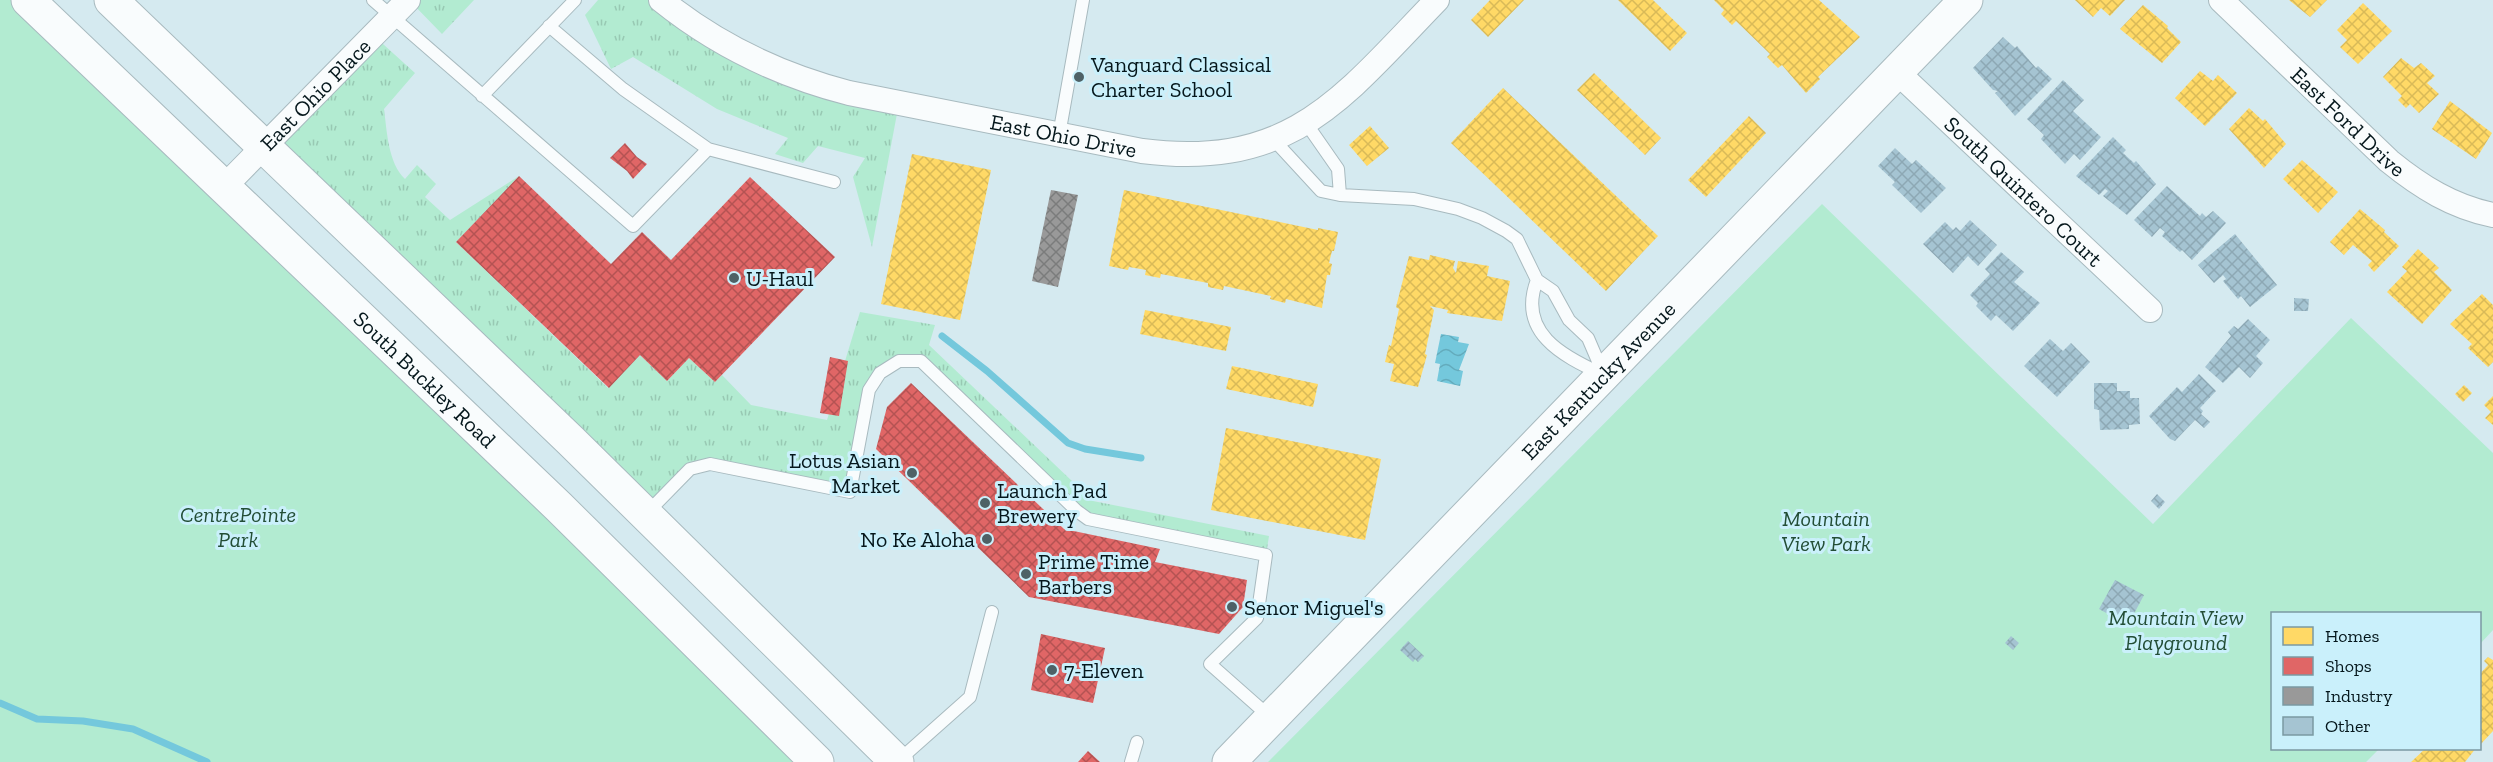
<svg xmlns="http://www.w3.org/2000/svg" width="2493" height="762" viewBox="0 0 2493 762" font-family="'Zilla Slab',serif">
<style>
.grass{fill:url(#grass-tufts)}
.park{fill:#b2ebd1}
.water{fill:url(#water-waves)}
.homes{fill:url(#homes-cross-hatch)}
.shops{fill:url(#shops-cross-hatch)}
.industry{fill:url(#industry-cross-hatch)}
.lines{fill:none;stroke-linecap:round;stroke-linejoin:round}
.stream{stroke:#74c8dc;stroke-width:7}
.building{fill:url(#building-cross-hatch)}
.lane-casing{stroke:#a8babf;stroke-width:14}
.street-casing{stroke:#a8babf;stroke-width:26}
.secondary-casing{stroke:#a8babf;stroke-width:35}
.primary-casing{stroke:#a8babf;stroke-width:35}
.lane{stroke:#f9fcfd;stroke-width:12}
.street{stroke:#f9fcfd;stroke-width:24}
.secondary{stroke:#f9fcfd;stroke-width:33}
.primary{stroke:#f9fcfd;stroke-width:33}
.poi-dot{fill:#4e6166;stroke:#caf0fb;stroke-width:2}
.labels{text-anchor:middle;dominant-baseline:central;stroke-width:6;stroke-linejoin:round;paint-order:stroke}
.poi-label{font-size:22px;fill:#05171c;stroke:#caf0fb;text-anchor:start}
.street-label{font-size:22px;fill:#05171c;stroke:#caf0fb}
.park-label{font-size:22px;font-style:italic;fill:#234e36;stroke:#caf0fb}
</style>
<defs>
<pattern id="grass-tufts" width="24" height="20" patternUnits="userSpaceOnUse" patternTransform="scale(1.5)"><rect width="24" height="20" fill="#b2ebd1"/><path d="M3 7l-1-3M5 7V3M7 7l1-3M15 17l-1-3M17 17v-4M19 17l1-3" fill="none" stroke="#98c9b3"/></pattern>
<pattern id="water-waves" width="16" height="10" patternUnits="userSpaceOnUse" patternTransform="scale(1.5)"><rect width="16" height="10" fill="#74c8dc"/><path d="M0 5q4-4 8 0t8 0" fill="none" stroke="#63abbc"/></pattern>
<pattern id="homes-cross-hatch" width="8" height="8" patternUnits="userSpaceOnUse" patternTransform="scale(1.5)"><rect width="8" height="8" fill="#ffd966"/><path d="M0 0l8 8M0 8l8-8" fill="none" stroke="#d9ba58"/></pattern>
<pattern id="shops-cross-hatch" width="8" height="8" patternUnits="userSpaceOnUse" patternTransform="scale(1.5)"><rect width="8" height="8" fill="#e06666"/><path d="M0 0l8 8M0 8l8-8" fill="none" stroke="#b45353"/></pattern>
<pattern id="industry-cross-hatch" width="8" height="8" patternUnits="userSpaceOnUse" patternTransform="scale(1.5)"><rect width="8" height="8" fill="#999"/><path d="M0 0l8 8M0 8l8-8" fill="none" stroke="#7b7c7c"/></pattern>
<pattern id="building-cross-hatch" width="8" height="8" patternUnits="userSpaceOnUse" patternTransform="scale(1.5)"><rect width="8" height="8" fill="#a5c4d2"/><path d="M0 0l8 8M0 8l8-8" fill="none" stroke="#8da8b4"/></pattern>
</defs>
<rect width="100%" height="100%" fill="#d5eaf0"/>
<path class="grass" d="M 409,0 L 474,0 L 442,34 Z
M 598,0 L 661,0 L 698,29 L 899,103 L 872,247 L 853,177 L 865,158 L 818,146 L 803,163 L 775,154 L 788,138 L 717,109 L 633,57 L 611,69 L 585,15 Z
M 373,35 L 415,73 L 384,109 C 387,131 388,163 405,179 L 417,165 L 436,184 L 425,197 L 450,220 L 519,176 L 456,242 L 608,388 L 640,355 L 667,381 L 689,358 L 715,382 L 722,375 L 751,405 L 827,420 L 860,312 L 935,325 L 929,345 L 1093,501 L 1269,536 L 1266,555 L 1088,519 L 921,361 L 899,361 L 869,390 L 850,492 L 710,464 L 690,470 L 646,513 L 264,146 Z"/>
<path class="park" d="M 0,0 L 29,0 L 817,762 L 0,762 Z
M 1822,204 L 2153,524 L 2351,318 L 2493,453 L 2493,630 L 2480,644 L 2480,614 L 2272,614 L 2272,748 L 2379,749 L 2366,762 L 1268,762 Z"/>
<path class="water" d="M 1441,334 L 1459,337 L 1458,342 L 1469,344 L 1459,370 L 1463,371 L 1460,386 L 1437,381 L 1440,364 L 1435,363 Z"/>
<path class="homes" d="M 1490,0 L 1524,0 L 1488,37 L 1471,20 Z
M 1618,0 L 1653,0 L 1687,33 L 1670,51 Z
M 1714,0 L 1819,0 L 1860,37 L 1818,77 L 1820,79 L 1806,93 L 1782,65 L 1778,68 L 1767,57 L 1770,54 L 1736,21 L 1732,25 L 1721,14 L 1724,10 Z
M 2075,0 L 2125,0 L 2110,16 L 2101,8 L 2093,17 Z
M 2289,0 L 2327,0 L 2310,17 Z
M 2363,3 L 2392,31 L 2358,64 L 2340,47 L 2347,40 L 2337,30 Z
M 2143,5 L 2168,26 L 2167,28 L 2181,42 L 2162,63 L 2120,29 Z
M 2401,58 L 2414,68 L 2421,63 L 2435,76 L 2427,83 L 2439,94 L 2419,113 L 2410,104 L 2406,108 L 2398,100 L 2402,96 L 2383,77 Z
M 2200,71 L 2213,81 L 2218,75 L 2237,93 L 2205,126 L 2175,98 Z
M 1594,73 L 1661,138 L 1645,155 L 1577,90 Z
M 1503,88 L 1658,236 L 1606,291 L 1451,143 Z
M 2450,101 L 2492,133 L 2476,159 L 2432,129 Z
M 2249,108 L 2263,121 L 2265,119 L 2286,144 L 2264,168 L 2229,129 Z
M 1749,116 L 1766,133 L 1706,197 L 1688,180 Z
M 1370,126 L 1389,148 L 1367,166 L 1349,145 Z
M 912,154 L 991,170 L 960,320 L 881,304 Z
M 2302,160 L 2338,192 L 2318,213 L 2283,179 Z
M 1124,190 L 1318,230 L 1318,228 L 1338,232 L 1334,251 L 1332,251 L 1329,263 L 1332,264 L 1330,275 L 1327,275 L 1322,308 L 1286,299 L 1285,303 L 1270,299 L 1271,296 L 1224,286 L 1223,290 L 1208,287 L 1208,283 L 1161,274 L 1160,278 L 1145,275 L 1146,270 L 1129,267 L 1128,270 L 1109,266 Z
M 2360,209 L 2385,230 L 2384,232 L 2399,246 L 2374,272 L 2368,265 L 2372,261 L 2353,245 L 2344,255 L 2330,242 Z
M 2418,249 L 2439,268 L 2434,272 L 2452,290 L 2422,324 L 2387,292 L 2407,271 L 2402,267 Z
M 1430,255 L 1455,261 L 1453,268 L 1456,273 L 1458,261 L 1489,266 L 1487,276 L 1510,281 L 1502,321 L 1447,313 L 1448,310 L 1430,306 L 1434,310 L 1425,354 L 1427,355 L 1418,387 L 1390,381 L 1394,364 L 1385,362 L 1389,345 L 1391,346 L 1399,309 L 1396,307 L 1409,256 L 1429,260 Z
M 2482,294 L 2493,305 L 2493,362 L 2488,367 L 2468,348 L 2472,344 L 2450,324 Z
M 1145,310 L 1231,327 L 1226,351 L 1140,334 Z
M 1232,366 L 1318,384 L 1313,407 L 1226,389 Z
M 2464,385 L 2472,393 L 2463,402 L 2455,394 Z
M 2493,396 L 2493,425 L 2485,418 L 2491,412 L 2484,405 Z
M 1226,428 L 1381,459 L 1365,540 L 1211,510 Z
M 2488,657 L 2493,660 L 2493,731 L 2480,745 L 2480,674 L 2488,665 L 2484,661 Z
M 2426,748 L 2476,748 L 2465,762 L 2411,762 Z"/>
<path class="shops" d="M 625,143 L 637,157 L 647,164 L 633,179 L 627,171 L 610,158 Z
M 519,176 L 611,264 L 642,232 L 671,260 L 750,177 L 835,257 L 715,382 L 689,358 L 667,381 L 640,355 L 609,388 L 456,242 Z
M 830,357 L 848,361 L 839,416 L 820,413 Z
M 911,383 L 1064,529 L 1160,549 L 1155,562 L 1247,580 L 1243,607 L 1219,634 L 1029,597 L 876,449 L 887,407 Z
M 1041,634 L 1105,648 L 1093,703 L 1031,690 Z
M 1088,751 L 1100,762 L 1078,762 Z"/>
<path class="industry" d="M 1051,190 L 1078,195 L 1058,287 L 1032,281 Z"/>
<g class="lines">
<path class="stream" d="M 942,336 L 987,371 L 1068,443 L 1085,449 L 1141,458
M 0,703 L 37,719 L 83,721 L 133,729 L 207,762"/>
</g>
<path class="building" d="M 2003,37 L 2015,48 L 2017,46 L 2036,68 L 2038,66 L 2052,79 L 2015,116 L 1995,93 L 1998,91 L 1993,90 L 1973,68 Z
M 2063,80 L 2084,100 L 2073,111 L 2101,137 L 2080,160 L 2074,154 L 2065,164 L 2041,139 L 2044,135 L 2027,119 Z
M 2113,137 L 2126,150 L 2123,153 L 2134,163 L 2136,161 L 2156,184 L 2127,215 L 2103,196 L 2108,191 L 2105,189 L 2099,195 L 2076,176 Z
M 1895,148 L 1912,164 L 1916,160 L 1946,188 L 1921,213 L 1892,185 L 1895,182 L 1878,166 Z
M 2167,186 L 2200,216 L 2202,213 L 2206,217 L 2213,211 L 2226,223 L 2192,260 L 2182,250 L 2180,252 L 2162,236 L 2165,232 L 2160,228 L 2152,237 L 2134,220 Z
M 1970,220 L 1997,245 L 1978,266 L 1968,256 L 1953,273 L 1923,244 L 1945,222 L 1953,230 L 1956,227 L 1960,231 Z
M 2235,234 L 2277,285 L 2250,307 L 2241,296 L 2238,299 L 2223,281 L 2226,279 L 2223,275 L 2214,283 L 2198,265 Z
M 2001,252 L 2024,272 L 2014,282 L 2040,303 L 2013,331 L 1996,315 L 1991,321 L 1976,306 L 1978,303 L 1970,295 L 1990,274 L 1985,269 Z
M 2294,298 L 2309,299 L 2308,311 L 2294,311 Z
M 2248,319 L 2270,340 L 2256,356 L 2263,363 L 2250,378 L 2239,367 L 2223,383 L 2205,367 L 2231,336 L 2228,332 L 2234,326 L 2238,329 Z
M 2050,339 L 2063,351 L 2071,343 L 2090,362 L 2057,397 L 2024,366 Z
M 2199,374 L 2216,391 L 2200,408 L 2203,411 L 2201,414 L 2210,422 L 2204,428 L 2195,420 L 2175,441 L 2170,439 L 2149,416 L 2177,387 L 2182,392 Z
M 2094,383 L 2117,383 L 2117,391 L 2130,391 L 2130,398 L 2139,398 L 2140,424 L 2129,425 L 2129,429 L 2100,430 L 2099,410 L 2094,409 Z
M 2157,494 L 2165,502 L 2159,509 L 2151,501 Z
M 2115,580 L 2144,595 L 2128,625 L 2099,609 Z
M 2011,636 L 2019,643 L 2013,650 L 2005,643 Z
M 1408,641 L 1424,656 L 1418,662 L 1415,659 L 1413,662 L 1400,650 Z"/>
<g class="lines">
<g class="lane-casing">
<path id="lane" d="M 373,0 L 633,226 L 708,149
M 549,26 L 623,89 L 708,149 L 834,182
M 482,96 L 575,0
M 1059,135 L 1083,0
M 1273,139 L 1321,191 L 1340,195 L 1338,169 L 1306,123
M 1340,195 L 1414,199 L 1458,209 L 1482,218 L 1506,231 L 1517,239 L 1537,280 L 1553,291 L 1569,320 L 1588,338 L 1603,373
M 1537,280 C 1517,332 1562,356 1602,374
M 647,513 L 690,469 L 710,464 L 850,492 L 869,390 L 880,373 L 899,361 L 921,361 L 1077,511 L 1088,519 L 1266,555 L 1257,618 L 1210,664 L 1271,718
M 898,761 L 970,697 L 992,612
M 1131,762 L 1137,742"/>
</g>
<g class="street-casing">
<g id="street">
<path id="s1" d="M 661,0 C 718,46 779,75 849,93 L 1142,151 C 1292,170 1342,98 1437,0"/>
<path id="s2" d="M 2221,0 L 2389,161 C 2421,187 2453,207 2493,215"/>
<path id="s3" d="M 1897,72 L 2150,310"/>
<path id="s4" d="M 224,187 L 408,0"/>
</g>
</g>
<g class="secondary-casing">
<g id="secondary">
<path id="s5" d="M 1229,762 L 1966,0"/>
</g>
</g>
<g class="primary-casing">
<g id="primary">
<path id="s6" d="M 28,0 L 559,507 L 817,762"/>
<path d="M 111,0 L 570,440 L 897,762"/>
</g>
</g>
<use href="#lane" class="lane"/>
<use href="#street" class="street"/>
<use href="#secondary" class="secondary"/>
<use href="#primary" class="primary"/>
</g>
<g class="poi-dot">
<circle cx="1079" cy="77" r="6"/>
<circle cx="734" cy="278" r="6"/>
<circle cx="912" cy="473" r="6"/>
<circle cx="985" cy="503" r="6"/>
<circle cx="987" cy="539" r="6"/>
<circle cx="1026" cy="574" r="6"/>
<circle cx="1232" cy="607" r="6"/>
<circle cx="1052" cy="670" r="6"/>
</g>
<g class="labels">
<g class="poi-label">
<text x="1091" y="64">Vanguard Classical<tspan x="1091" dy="25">Charter School</tspan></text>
<text x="746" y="278">U-Haul</text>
<text x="900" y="460" text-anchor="end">Lotus Asian<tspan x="900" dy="25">Market</tspan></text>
<text x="997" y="490">Launch Pad<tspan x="997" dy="25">Brewery</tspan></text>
<text x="975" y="539" text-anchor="end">No Ke Aloha</text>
<text x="1038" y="561">Prime Time<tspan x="1038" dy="25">Barbers</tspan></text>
<text x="1244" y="607">Senor Miguel's</text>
<text x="1064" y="670">7-Eleven</text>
</g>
<g class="street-label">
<text stroke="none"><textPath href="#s4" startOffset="130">East Ohio Place</textPath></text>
<text stroke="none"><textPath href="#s2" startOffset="176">East Ford Drive</textPath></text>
<text stroke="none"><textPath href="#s1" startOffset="430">East Ohio Drive</textPath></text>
<text stroke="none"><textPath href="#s3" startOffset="174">South Quintero Court</textPath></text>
<text stroke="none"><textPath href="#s6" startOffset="549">South Buckley Road</textPath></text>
<text stroke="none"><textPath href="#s5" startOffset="531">East Kentucky Avenue</textPath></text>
</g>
<g class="park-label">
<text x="238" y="514">CentrePointe<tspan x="238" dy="25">Park</tspan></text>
<text x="1826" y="518">Mountain<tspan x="1826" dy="25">View Park</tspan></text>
<text x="2176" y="617">Mountain View<tspan x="2176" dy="25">Playground</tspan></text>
</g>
</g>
<rect x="2271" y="612" width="210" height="138" fill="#caf0fb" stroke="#7b99a2" stroke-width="1.5"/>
<rect x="2283" y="627" width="30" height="18" fill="#ffd966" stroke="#7b99a2" stroke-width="1.5"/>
<text x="2325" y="642" font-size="18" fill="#05171c">Homes</text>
<rect x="2283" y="657" width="30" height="18" fill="#e06666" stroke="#7b99a2" stroke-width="1.5"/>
<text x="2325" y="672" font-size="18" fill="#05171c">Shops</text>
<rect x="2283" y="687" width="30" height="18" fill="#999999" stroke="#7b99a2" stroke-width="1.5"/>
<text x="2325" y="702" font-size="18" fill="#05171c">Industry</text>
<rect x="2283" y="717" width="30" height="18" fill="#a5c4d2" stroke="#7b99a2" stroke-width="1.5"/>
<text x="2325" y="732" font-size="18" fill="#05171c">Other</text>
</svg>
